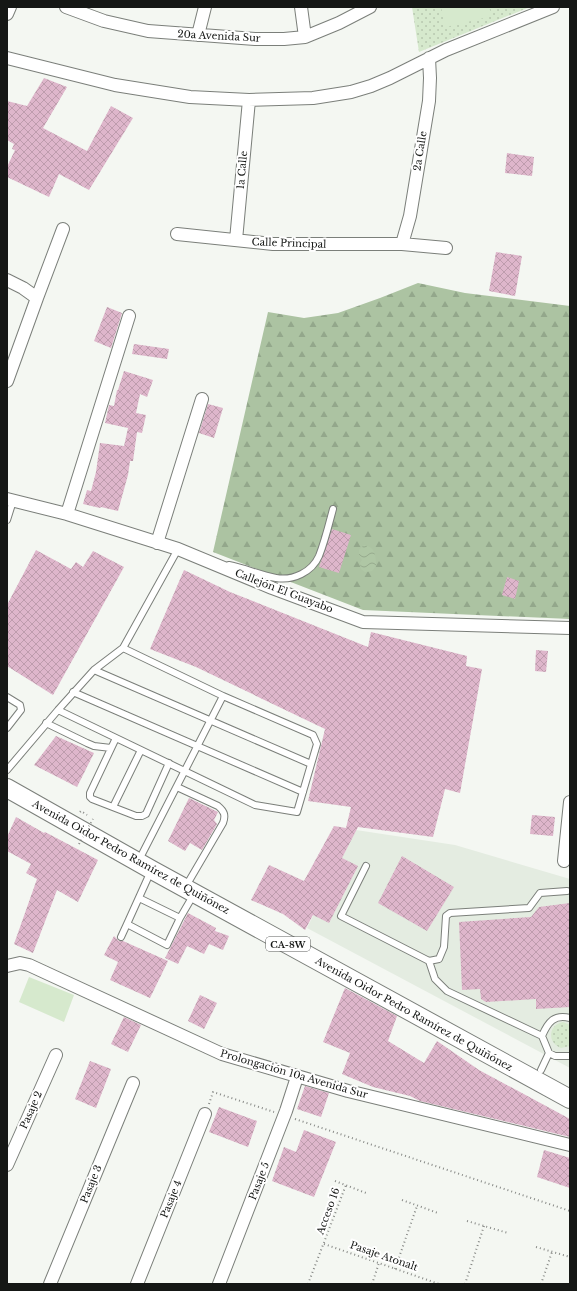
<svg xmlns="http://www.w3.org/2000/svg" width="577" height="1291" viewBox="0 0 577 1291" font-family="'Libre Baskerville',serif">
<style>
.built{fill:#e4ece1}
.green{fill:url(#green-dots)}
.forest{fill:url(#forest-firs)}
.pitch{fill:#d6e9cd}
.water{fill:url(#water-waves)}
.building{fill:url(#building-cross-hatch)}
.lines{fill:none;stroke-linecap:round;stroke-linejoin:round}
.service-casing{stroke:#7b7f7a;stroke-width:8}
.minor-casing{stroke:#7b7f7a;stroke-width:14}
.primary-casing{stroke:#7b7f7a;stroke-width:20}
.path{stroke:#888a87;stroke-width:2;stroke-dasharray:1 3;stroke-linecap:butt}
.service{stroke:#fff;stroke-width:6}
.minor{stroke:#fff;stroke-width:12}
.primary{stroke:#fff;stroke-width:18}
.path-bridge{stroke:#888a87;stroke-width:2;stroke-dasharray:1 3;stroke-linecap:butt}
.labels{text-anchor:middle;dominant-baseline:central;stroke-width:4;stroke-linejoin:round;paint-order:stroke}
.shield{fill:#fff;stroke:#5b5d5b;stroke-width:1}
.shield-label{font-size:9px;font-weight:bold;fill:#151715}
.street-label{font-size:10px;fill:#151715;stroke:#fff}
</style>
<defs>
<pattern id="green-dots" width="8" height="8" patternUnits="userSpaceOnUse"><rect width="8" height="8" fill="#d6e9cd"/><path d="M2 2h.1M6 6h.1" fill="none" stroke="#b7c7af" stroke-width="1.8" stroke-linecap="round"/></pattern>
<pattern id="forest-firs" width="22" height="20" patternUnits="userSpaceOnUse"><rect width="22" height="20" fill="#acc3a2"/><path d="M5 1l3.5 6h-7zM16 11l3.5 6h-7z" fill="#93a78b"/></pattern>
<pattern id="water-waves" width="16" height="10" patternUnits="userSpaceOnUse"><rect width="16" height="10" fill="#afc7a5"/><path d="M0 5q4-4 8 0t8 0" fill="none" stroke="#96aa8d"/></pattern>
<pattern id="building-cross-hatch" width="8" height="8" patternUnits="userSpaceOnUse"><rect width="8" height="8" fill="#deb6cb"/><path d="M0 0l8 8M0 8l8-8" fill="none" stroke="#be9cad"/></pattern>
</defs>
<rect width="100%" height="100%" fill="#f4f7f2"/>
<path class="built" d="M 356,830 L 455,845 L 570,879 L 570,1068 L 307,928 Z"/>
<path class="green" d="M 412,7 L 530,7 L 419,52 Z
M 563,1022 L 570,1025 L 570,1046 L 561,1048 C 547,1043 548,1025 563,1022 Z"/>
<path class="forest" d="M 418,283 L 465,293 L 570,306 L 570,619 L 363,610 L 213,552 L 268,312 L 304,318 L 338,313 L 380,298 Z"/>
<path class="pitch" d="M 441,7 L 489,7 L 492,16 L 446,27 Z
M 29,977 L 74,995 L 64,1022 L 19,1002 Z"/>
<path class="water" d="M 364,545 C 375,547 376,555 376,566 L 372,571 L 365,572 L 361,569 L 360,563 L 362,560 L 359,555 L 359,550 Z"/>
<path class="building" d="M 44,78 L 67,87 L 43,128 L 87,151 L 111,106 L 133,118 L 89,190 L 59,174 L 49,197 L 7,177 L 7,167 L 15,150 L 12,149 L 14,144 L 7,140 L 7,101 L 27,106 Z
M 507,153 L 534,157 L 532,176 L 505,173 Z
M 496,252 L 522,256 L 515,296 L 489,291 Z
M 107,307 L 122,313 L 111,348 L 94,341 Z
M 134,344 L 169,349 L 167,359 L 132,354 Z
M 124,371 L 153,380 L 147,397 L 140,394 L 136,413 L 146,415 L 142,433 L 137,432 L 133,461 L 130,461 L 128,475 L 118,511 L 101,507 L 100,508 L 83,504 L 87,490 L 91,491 L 96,472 L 100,443 L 124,446 L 128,428 L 105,423 L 109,405 L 114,406 L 117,390 L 118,390 Z
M 208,404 L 223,408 L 214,438 L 199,433 Z
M 332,529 L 351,535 L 339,573 L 319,567 Z
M 36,550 L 71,569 L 76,562 L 83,567 L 93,551 L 124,567 L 53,695 L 7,666 L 7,605 Z
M 184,570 L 230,592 L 368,647 L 371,632 L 467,656 L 466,666 L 482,669 L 460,793 L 445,789 L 433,837 L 358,827 L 342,858 L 358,866 L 329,923 L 313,915 L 305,930 L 283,914 L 251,900 L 269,865 L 304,881 L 334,826 L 346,828 L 351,807 L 308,801 L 325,729 L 196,667 L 150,649 Z
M 507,577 L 519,581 L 515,599 L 502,595 Z
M 536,650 L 548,651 L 546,672 L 535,671 Z
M 56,736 L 94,753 L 77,787 L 34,765 Z
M 189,798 L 218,812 L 214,820 L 217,824 L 202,850 L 190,843 L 185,851 L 168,841 Z
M 532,815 L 555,817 L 553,836 L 530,834 Z
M 16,817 L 44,833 L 45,832 L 98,860 L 78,902 L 57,890 L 33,953 L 14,944 L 37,879 L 26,873 L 31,864 L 7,851 L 7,837 Z
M 402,856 L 454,887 L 427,931 L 378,903 Z
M 570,903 L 570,1007 L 536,1009 L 536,999 L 486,1002 L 481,999 L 480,989 L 462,990 L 459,922 L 531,917 L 539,907 Z
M 188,913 L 216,928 L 215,931 L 229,936 L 223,950 L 209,944 L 204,954 L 187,946 L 178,964 L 165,958 Z
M 114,936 L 119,941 L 123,941 L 168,961 L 150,998 L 110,980 L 118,962 L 104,955 Z
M 345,988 L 397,1016 L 388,1041 L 424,1063 L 437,1041 L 479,1070 L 570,1119 L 570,1137 L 420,1101 L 410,1096 L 373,1087 L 342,1074 L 350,1053 L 323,1042 Z
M 200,995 L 217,1003 L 204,1029 L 188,1021 Z
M 124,1017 L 141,1025 L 128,1052 L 111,1044 Z
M 90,1061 L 111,1069 L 96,1108 L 75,1099 Z
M 305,1086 L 329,1093 L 321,1117 L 297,1109 Z
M 219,1107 L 257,1121 L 248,1147 L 209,1132 Z
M 304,1130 L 336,1142 L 314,1197 L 272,1181 L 284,1147 L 296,1152 Z
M 544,1150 L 570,1158 L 570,1188 L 537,1177 Z"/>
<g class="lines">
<g class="service-casing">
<path id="service" d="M 7,520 L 13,501
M 229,565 C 245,568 260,575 276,578 C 293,581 312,572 319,556 C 325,541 329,524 333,509
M 94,670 L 311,764
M 73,692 L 303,792
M 7,697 L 20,705 L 21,710 L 7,728
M 58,710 L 255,805 L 297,812 L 317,744 L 313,735 L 223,696 L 123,648
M 46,723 L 87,743 L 94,746 L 111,748
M 116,738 L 90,793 L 90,797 L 92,799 L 136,816 L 142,816 L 146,814 L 169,763
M 7,770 L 58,710 L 94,670 L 123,648 L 178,549
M 177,787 L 218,806 C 224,811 226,815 223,823 L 189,881
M 113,807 L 141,750
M 139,860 L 223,696
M 366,866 L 341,916 L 429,961 L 435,979 L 447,991 L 542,1036
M 151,871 L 127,924 L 167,945 L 180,918 L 194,894
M 139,898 L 180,918
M 121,937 L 127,924
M 429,961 L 439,959 L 444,947 L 446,916 L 450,913 L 529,908 L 540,893 L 567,891
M 570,1018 C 554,1014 548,1022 542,1036 L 549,1053 L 555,1056 L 570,1056
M 541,1070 L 549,1053"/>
</g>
<g class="minor-casing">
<path id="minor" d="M 66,7 L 104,21 L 148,31 L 255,39 L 284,39 L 305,37 L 339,23 L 370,7
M 301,7 L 305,37
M 7,14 L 10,7
M 198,35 L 205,7
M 7,58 L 115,85 L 190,97 L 249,100 L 313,98 L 351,92 L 371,86 L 390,78 L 446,50 L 553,7
M 177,234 L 273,244 L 402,244 L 446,248
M 236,240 L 249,100
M 402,244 L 410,216 L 429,101 L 430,78 L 429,58
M 7,280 L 23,288 L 37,298 L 7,381
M 37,298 L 63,229
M 7,499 L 67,514 L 178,549 L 272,588 L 363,622 L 570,628
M 67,514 L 129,316
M 157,543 L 202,399
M 564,861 L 570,802
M 7,966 L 20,963 L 29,965 L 222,1054 L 348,1091 L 570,1145
M 7,1165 L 56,1055
M 50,1284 L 133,1083
M 137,1284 L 205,1114
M 219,1284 L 286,1111 L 297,1077"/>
</g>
<g class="primary-casing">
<path id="primary" d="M 7,788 L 152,870 L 570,1099"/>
</g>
<path class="path" d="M 80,812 L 81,811 L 87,815
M 209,1104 L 213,1092 L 274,1112
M 295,1119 L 570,1211
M 335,1181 L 366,1193
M 402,1200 L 438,1213
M 467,1221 L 508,1233
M 324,1244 L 439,1284
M 536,1247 L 570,1257
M 395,1269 L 417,1206
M 308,1284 L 346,1185
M 372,1284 L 379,1263
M 465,1284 L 484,1226
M 541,1284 L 552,1252"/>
<use href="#service" class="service"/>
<use href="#minor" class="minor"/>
<use href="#primary" class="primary"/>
<path class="path-bridge" d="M 79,844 L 93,819"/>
</g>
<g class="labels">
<rect class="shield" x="266" y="937" width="44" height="14" rx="3"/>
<g class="shield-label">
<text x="288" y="944">CA-8W</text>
</g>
<g class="street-label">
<text transform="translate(219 36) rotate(3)">20a Avenida Sur</text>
<text transform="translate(420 151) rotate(-81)">2a Calle</text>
<text transform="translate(242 170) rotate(-85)">1a Calle</text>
<text transform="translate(289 243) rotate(2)">Calle Principal</text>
<text transform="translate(284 591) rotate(21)">Callejón El Guayabo</text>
<text transform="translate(131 857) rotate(29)">Avenida Oidor Pedro Ramírez de Quiñónez</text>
<text transform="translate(414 1014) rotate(29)">Avenida Oidor Pedro Ramírez de Quiñónez</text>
<text transform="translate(294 1074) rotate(16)">Prolongación 10a Avenida Sur</text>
<text transform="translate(31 1110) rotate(-66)">Pasaje 2</text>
<text transform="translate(259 1181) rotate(-69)">Pasaje 5</text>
<text transform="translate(91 1184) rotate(-68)">Pasaje 3</text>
<text transform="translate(171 1199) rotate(-68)">Pasaje 4</text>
<text transform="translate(328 1211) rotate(-70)">Acceso 16</text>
<text transform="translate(384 1256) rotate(19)">Pasaje Atonalt</text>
</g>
</g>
<rect width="577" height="1291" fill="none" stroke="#151715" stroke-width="16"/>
</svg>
